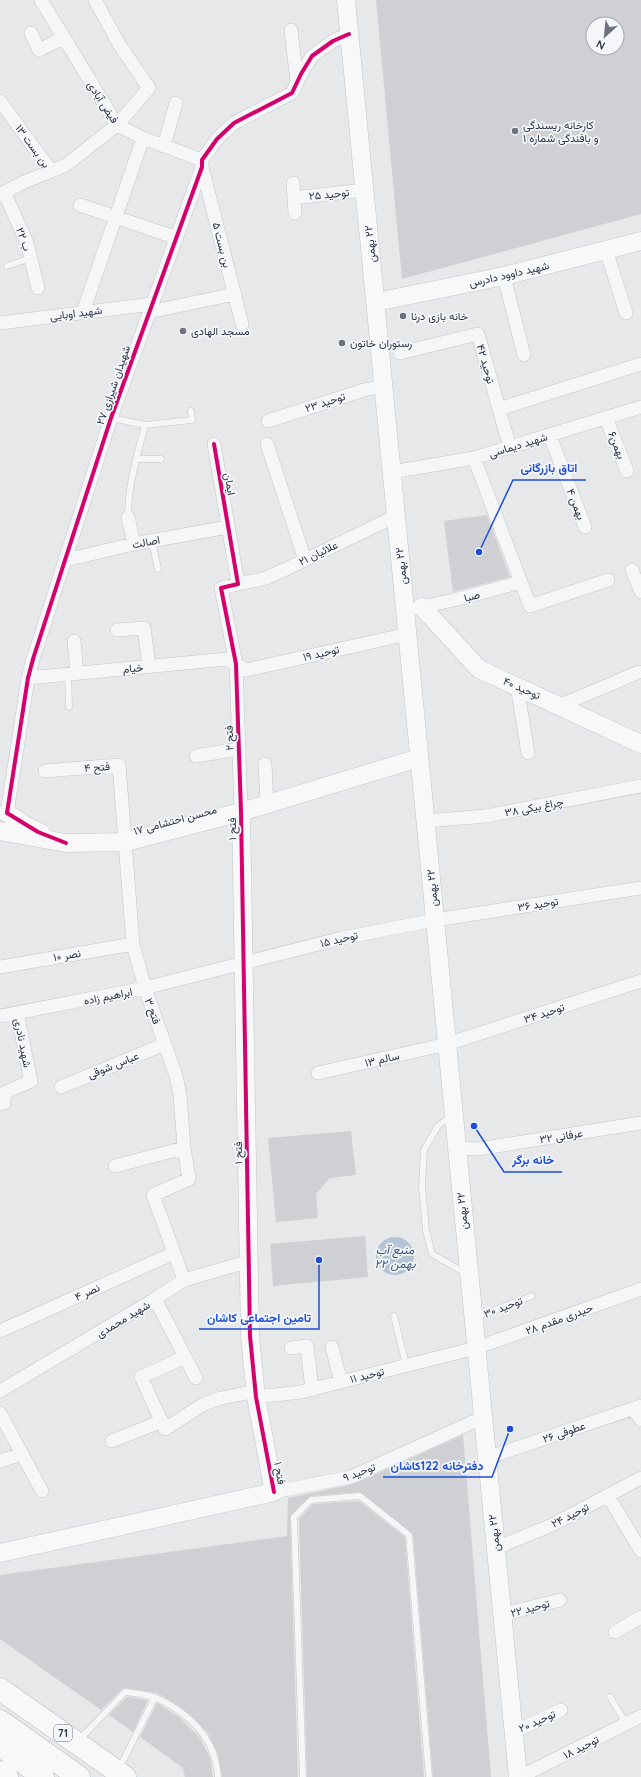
<svg xmlns="http://www.w3.org/2000/svg" width="641" height="1777" viewBox="0 0 641 1777" font-family="Quicksand,Vazirmatn,sans-serif">
<style>
.water{fill:#b4c4d5}
.building{fill:#ced0d3;fill-rule:evenodd}
.lines{fill:none;stroke-linecap:round;stroke-linejoin:round}
.lane-casing{stroke:#c4c6c8;stroke-width:7}
.street-casing{stroke:#c4c6c8;stroke-width:14}
.secondary-casing{stroke:#c4c6c8;stroke-width:19}
.highway-casing{stroke:#b8bbbf;stroke-width:23}
.lane{stroke:#f5f6f7;stroke-width:6}
.street{stroke:#f5f6f7;stroke-width:13}
.secondary{stroke:#f8f8f8;stroke-width:18}
.highway{stroke:#f8f8f8;stroke-width:22}
.cycleway-casing{stroke:#f4f6f9;stroke-width:6}
.cycleway{stroke:#d6006c;stroke-width:4}
.poi-dot{fill:#6c737f;stroke:#f4f6f9;stroke-width:1.5}
.labels{text-anchor:middle;dominant-baseline:central;stroke-width:3.5;stroke-linejoin:round;paint-order:stroke}
.shield{fill:#f4f6f9;stroke:#676e7b;stroke-width:1}
.shield-label{font-size:10px;font-weight:bold;fill:#2b3445}
.street-label{font-size:11px;fill:#2b3445;stroke:#f4f6f9}
.poi-label{font-size:11px;fill:#2b3445;stroke:#f4f6f9;text-anchor:start}
.water-label{font-size:12px;font-style:italic;fill:#34527a;stroke:#f4f6f9}
.leader{fill:none;stroke:#1d4ed8;stroke-width:1.5}
.callout-dot{fill:#1d4ed8;stroke:#f4f6f9;stroke-width:1.5}
.callout-label{font-size:12px;text-anchor:middle;font-weight:bold;fill:#1d4ed8;stroke:#f4f6f9;stroke-width:3.5;stroke-linejoin:round;paint-order:stroke}
</style>
<rect width="100%" height="100%" fill="#e6e8ea"/>
<path class="water" d="M376 1256a19 19 0 1 1 38 0a19 19 0 1 1-38 0Z"/>
<path class="building" d="M 376,0 L 641,0 L 641,214 L 402,279 ZM 593,24 L 617,24 L 617,48 L 593,48 Z
M 487,515 L 510,577 L 453,592 L 444,521 Z
M 351,1131 L 356,1175 L 330,1178 L 316,1194 L 318,1218 L 276,1222 L 268,1138 Z
M 365,1236 L 368,1277 L 273,1286 L 270,1244 Z
M 463,1435 L 491,1777 L 433,1777 L 413,1534 L 360,1492 L 310,1496 L 290,1516 L 298,1777 L 222,1777 L 218,1754 L 208,1733 L 193,1717 L 176,1704 L 157,1693 L 125,1688 L 122,1689 L 101,1710 L 0,1639 L 0,1575 L 287,1536 L 288,1498 L 354,1484 Z
M 359,1501 L 405,1537 L 424,1777 L 307,1777 L 299,1519 L 313,1504 Z
M 127,1697 L 148,1700 L 133,1732 L 109,1715 Z
M 157,1703 L 179,1717 L 200,1738 L 210,1757 L 213,1777 L 185,1777 L 183,1768 L 140,1737 Z"/>
<g class="lines">
<g class="lane-casing">
<path id="lane" d="M 7,266 L 31,258
M 111,418 L 145,425 C 137,456 128,485 128,517
M 145,425 L 192,420 L 191,411
M 136,459 L 161,459
M 152,541 L 158,569
M 68,674 L 69,707
M 452,1115 L 438,1126 L 424,1150 L 422,1187 L 424,1207 L 426,1231 L 432,1254 L 467,1274
M 394,1316 L 406,1365
M 476,1317 L 532,1296
M 610,1697 L 626,1723
M 79,1740 L 125,1692 C 135,1693 147,1694 156,1698 C 179,1708 205,1728 213,1753 C 216,1760 217,1769 218,1777
M 119,1769 L 155,1697
M 303,1777 L 294,1517 L 311,1500 L 360,1496 L 409,1535 L 429,1777"/>
</g>
<g class="street-casing">
<path id="street" d="M 41,0 L 117,125 L 143,138 L 202,160
M 291,30 L 297,81
M 31,33 L 39,50 L 63,38
M 0,101 L 51,171
M 164,146 L 176,103
M 202,167 L 242,324
M 293,183 L 295,213
M 4,192 L 27,243 L 38,288
M 0,195 L 22,183 L 66,165 L 117,125 L 149,88 L 119,44 L 95,0
M 294,198 L 364,190
M 80,205 L 177,238
M 606,250 L 626,313
M 504,276 L 524,355
M 83,312 L 143,138
M 149,312 L 235,294
M 0,323 L 152,304
M 400,353 L 478,334 L 510,448
M 499,409 L 641,364
M 606,418 L 627,471
M 268,421 L 364,390 L 384,386
M 550,436 L 585,527
M 214,444 L 238,584 L 221,588 L 236,664 L 241,812
M 267,444 L 305,560
M 474,458 L 530,606 L 608,580
M 392,472 L 474,458 L 641,407
M 128,517 L 134,544
M 65,560 L 134,544 L 228,527
M 632,570 L 641,592
M 238,584 L 263,579 L 284,570 L 396,516
M 416,608 L 454,600 L 521,582
M 117,630 L 144,628 L 149,666
M 74,641 L 77,673
M 28,678 L 227,659 L 246,670 L 408,634
M 517,686 L 528,753
M 561,705 L 639,672
M 196,756 L 238,749
M 265,764 L 267,804
M 45,771 L 119,765 L 133,944 L 145,988 L 176,1076 L 180,1095 L 184,1148 L 189,1179 L 153,1195 L 184,1280
M 7,813 L 28,678 L 33,659 L 111,418 L 202,167 L 202,160 L 217,139 L 234,123 L 292,93 L 301,74 L 312,56 L 333,41 L 349,34
M 426,821 L 486,816 L 641,786
M 0,967 L 133,944
M 0,1016 L 145,988 L 342,938 L 435,920 L 641,888
M 318,1073 L 447,1044 L 641,981
M 61,1087 L 165,1044
M 0,1104 L 4,1103 L 4,1093 L 31,1081 L 17,1013
M 457,1148 L 478,1149 L 641,1123
M 115,1166 L 184,1148
M 155,1299 L 196,1378
M 0,1331 L 174,1253
M 332,1347 L 341,1382
M 291,1348 L 307,1346 L 312,1390
M 185,1357 L 141,1377 L 165,1429 L 204,1404 L 221,1398 L 256,1391
M 0,1391 L 155,1299 L 184,1280 L 250,1261
M 256,1397 L 301,1392 L 476,1348 L 641,1289
M 633,1409 L 641,1420
M 0,1413 L 42,1491
M 112,1441 L 162,1421
M 487,1458 L 641,1406
M 0,1461 L 22,1454
M 274,1492 L 351,1477 L 484,1417
M 608,1496 L 641,1551
M 496,1548 L 552,1525 L 641,1478
M 501,1615 L 560,1600
M 615,1632 L 641,1617
M 513,1732 L 561,1710
M 520,1777 L 641,1716"/>
</g>
<g class="secondary-casing">
<path id="secondary" d="M 346,0 L 518,1777
M 376,302 L 504,276 L 641,241
M 422,607 L 479,669 L 641,744
M 7,813 L 28,827 L 41,833
M 0,831 L 66,843 L 126,842 L 241,812 L 419,758
M 0,1553 L 274,1492 L 256,1397 L 250,1336 L 241,812"/>
</g>
<g class="highway-casing">
<path id="highway" d="M 0,1689 L 125,1777
M 0,1721 L 79,1777
M 0,1745 L 43,1777
M 0,1772 L 7,1777"/>
</g>
<use href="#lane" class="lane"/>
<use href="#street" class="street"/>
<use href="#secondary" class="secondary"/>
<use href="#highway" class="highway"/>
<g class="cycleway-casing">
<path id="cycleway" d="M 214,444 L 238,584 L 221,588 L 236,664 L 241,812 L 250,1336 L 256,1397 L 274,1492
M 66,843 L 38,832 L 7,813 L 28,678 L 33,659 L 111,418 L 202,167 L 202,160 L 217,139 L 234,123 L 292,93 L 301,74 L 312,56 L 333,41 L 349,34"/>
</g>
<use href="#cycleway" class="cycleway"/>
</g>
<g class="poi-dot">
<circle cx="515" cy="131" r="4"/>
<circle cx="403" cy="316" r="4"/>
<circle cx="183" cy="331" r="4"/>
<circle cx="342" cy="343" r="4"/>
</g>
<g class="labels">
<rect class="shield" x="54" y="1725" width="18" height="16" rx="3"/>
<g class="shield-label">
<text x="63" y="1733">71</text>
</g>
<g class="street-label">
<text transform="translate(103 102) rotate(57)">فیض آبادی</text>
<text transform="translate(33 146) rotate(54)">بن بست ۱۳</text>
<text transform="translate(329 194) rotate(-6)">توحید ۲۵</text>
<text transform="translate(24 239) rotate(70)">ب ۲۲</text>
<text transform="translate(370 244) rotate(-96)">٢٢ بهمن</text>
<text transform="translate(222 245) rotate(76)">بن بست ۵</text>
<text transform="translate(509 274) rotate(-13)">شهید داوود دادرس</text>
<text transform="translate(76 313) rotate(-7)">شهید اوبایی</text>
<text transform="translate(486 364) rotate(74)">توحید ۴۲</text>
<text transform="translate(113 385) rotate(-71)">شهیدان شیرازی ۲۷</text>
<text transform="translate(325 402) rotate(-18)">توحید ۲۳</text>
<text transform="translate(518 445) rotate(-17)">شهید دیماسی</text>
<text transform="translate(617 445) rotate(69)">بهمن۶</text>
<text transform="translate(230 484) rotate(80)">ایمان</text>
<text transform="translate(576 504) rotate(69)">بهمن ۴</text>
<text transform="translate(146 542) rotate(-11)">اصالت</text>
<text transform="translate(318 553) rotate(-26)">علائیان ۲۱</text>
<text transform="translate(401 566) rotate(-96)">٢٢ بهمن</text>
<text transform="translate(472 596) rotate(-15)">صبا</text>
<text transform="translate(321 653) rotate(-13)">توحید ۱۹</text>
<text transform="translate(133 668) rotate(-5)">خیام</text>
<text transform="translate(522 688) rotate(24)">توحید ۴۰</text>
<text transform="translate(229 738) rotate(-92)">فتح ۲</text>
<text transform="translate(97 767) rotate(-5)">فتح ۴</text>
<text transform="translate(534 807) rotate(-11)">چراغ بیکی ۳۸</text>
<text transform="translate(175 820) rotate(-15)">محسن احتشامی ۱۷</text>
<text transform="translate(232 829) rotate(-91)">فتح ۱</text>
<text transform="translate(432 888) rotate(-95)">٢٢ بهمن</text>
<text transform="translate(538 904) rotate(-9)">توحید ۳۶</text>
<text transform="translate(339 939) rotate(-13)">توحید ۱۵</text>
<text transform="translate(67 955) rotate(-10)">نصر ۱۰</text>
<text transform="translate(108 996) rotate(-11)">ابراهیم زاده</text>
<text transform="translate(153 1011) rotate(70)">فتح ۳</text>
<text transform="translate(544 1013) rotate(-18)">توحید ۳۴</text>
<text transform="translate(23 1043) rotate(79)">شهید نادری</text>
<text transform="translate(382 1059) rotate(-13)">سالم ۱۳</text>
<text transform="translate(113 1065) rotate(-22)">عباس شوقی</text>
<text transform="translate(561 1136) rotate(-9)">عرفانی ۳۲</text>
<text transform="translate(238 1153) rotate(-91)">فتح ۱</text>
<text transform="translate(462 1211) rotate(-95)">٢٢ بهمن</text>
<text transform="translate(87 1292) rotate(-24)">نصر ۴</text>
<text transform="translate(503 1307) rotate(-21)">توحید ۳۰</text>
<text transform="translate(123 1319) rotate(-31)">شهید محمدی</text>
<text transform="translate(559 1319) rotate(-20)">حیدری مقدم ۲۸</text>
<text transform="translate(367 1375) rotate(-14)">توحید ۱۱</text>
<text transform="translate(564 1432) rotate(-19)">عطوفی ۲۶</text>
<text transform="translate(359 1472) rotate(-21)">توحید ۹</text>
<text transform="translate(280 1473) rotate(80)">فتح ۱</text>
<text transform="translate(570 1515) rotate(-27)">توحید ۲۴</text>
<text transform="translate(494 1533) rotate(-96)">٢٢ بهمن</text>
<text transform="translate(530 1608) rotate(-15)">توحید ۲۲</text>
<text transform="translate(537 1721) rotate(-24)">توحید ۲۰</text>
<text transform="translate(581 1747) rotate(-27)">توحید ۱۸</text>
</g>
<g class="poi-label">
<text x="523" y="125">کارخانه ریسندگی<tspan x="523" dy="13">و بافندگی شماره ۱</tspan></text>
<text x="411" y="316">خانه بازی درنا</text>
<text x="191" y="331">مسجد الهادی</text>
<text x="350" y="343">رستوران خاتون</text>
</g>
<g class="water-label">
<text x="395" y="1249">منبع آب<tspan x="395" dy="14">۲۲ بهمن</tspan></text>
</g>
</g>
<path class="leader" d="M479 552L513 480H586M474 1126L504 1172H562M319 1260L319 1329H199M510 1429L492 1477H383"/>
<g class="callout-dot">
<circle cx="479" cy="552" r="4"/>
<circle cx="474" cy="1126" r="4"/>
<circle cx="319" cy="1260" r="4"/>
<circle cx="510" cy="1429" r="4"/>
</g>
<g class="callout-label">
<text x="549" y="472">اتاق بازرگانی</text>
<text x="533" y="1164">خانه برگر</text>
<text x="259" y="1322">تامین اجتماعی کاشان</text>
<text x="437" y="1470">دفترخانه 122کاشان</text>
</g>
<g transform="translate(605 36) rotate(207)"><circle r="19" fill="#f4f6f9" stroke="#a4a8b1"/>
<path d="M0-3L7 15L0 10L-7 15Z" fill="#6c737f"/>
<text y="-6" font-size="11" font-weight="bold" text-anchor="middle" fill="#2b3445">N</text>
</g>
</svg>
